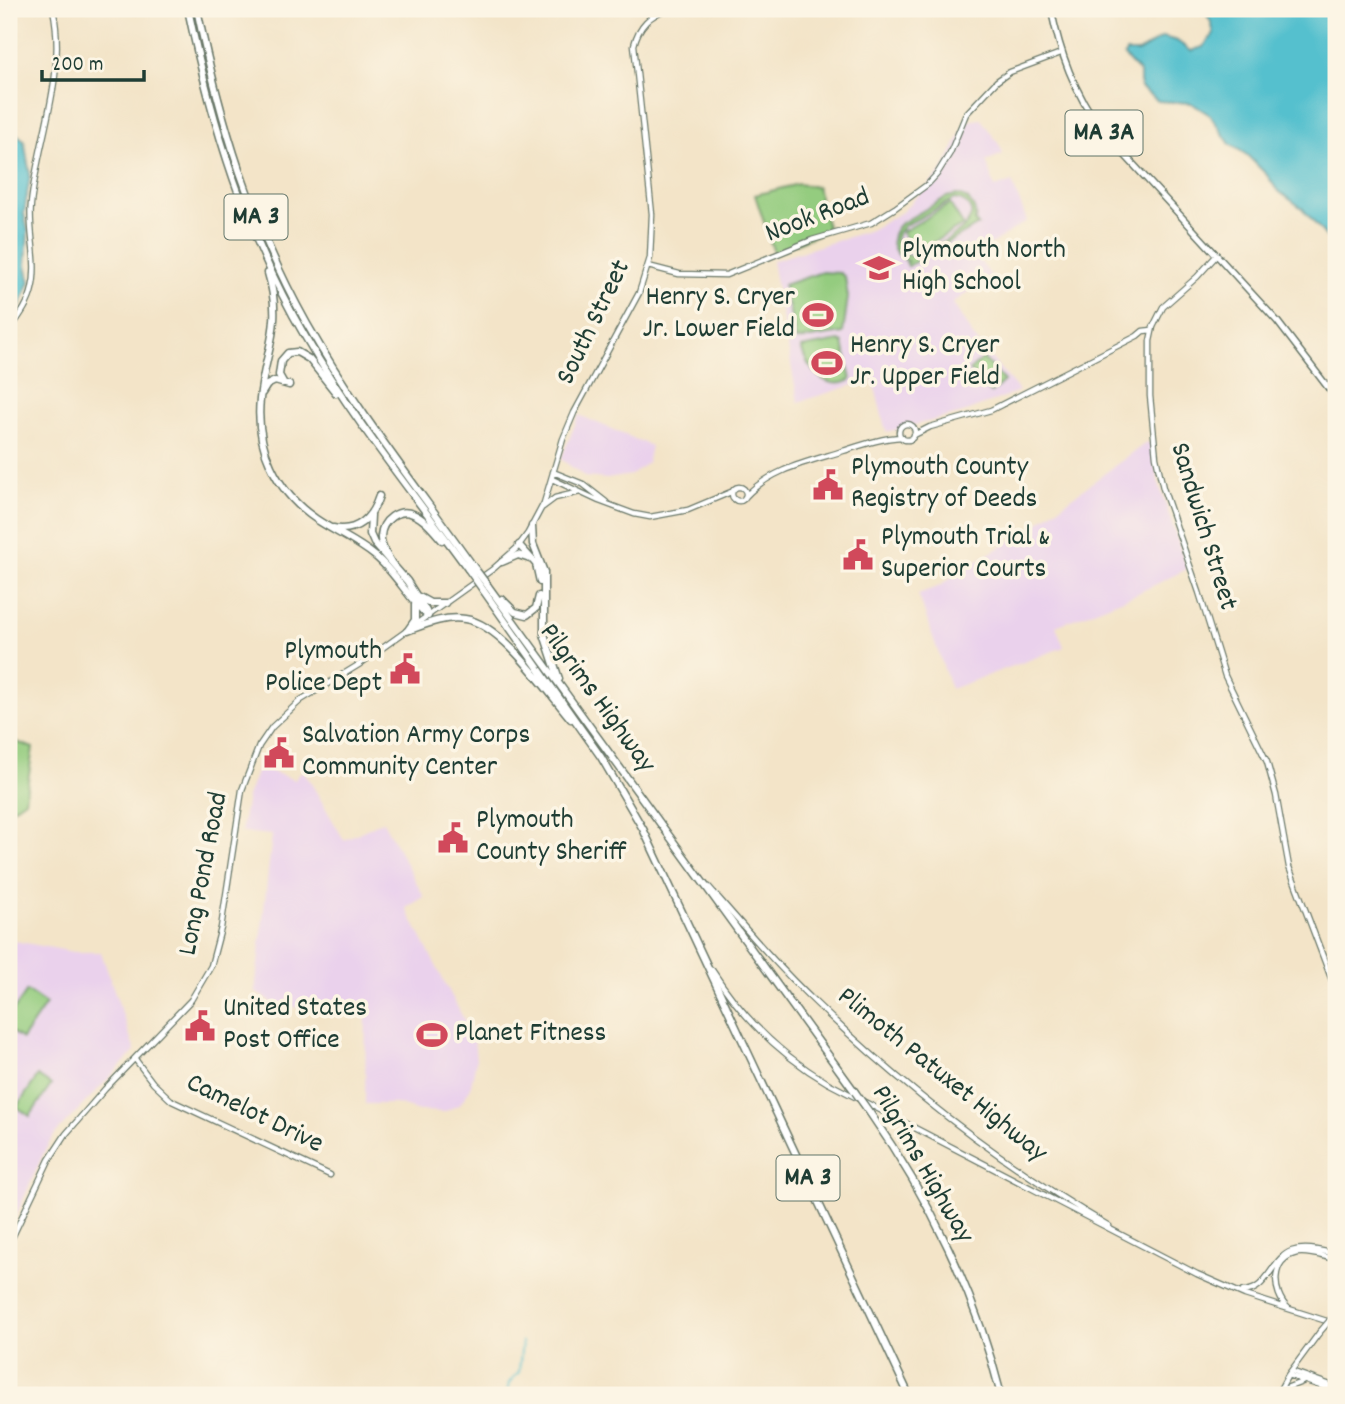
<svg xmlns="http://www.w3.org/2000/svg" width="1345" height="1404" viewBox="0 0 1345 1404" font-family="Dekko,sans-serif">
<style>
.built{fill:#ead1ec}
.green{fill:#94cc7f;stroke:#5a845a;stroke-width:2;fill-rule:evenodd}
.water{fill:#54c0ce;stroke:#3a7e81;stroke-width:2}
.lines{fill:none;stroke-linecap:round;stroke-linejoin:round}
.stream{stroke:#54c0ce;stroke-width:2}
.secondary-casing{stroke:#697768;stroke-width:7}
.primary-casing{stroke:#697768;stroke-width:8}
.highway-casing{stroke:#697768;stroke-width:9}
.secondary{stroke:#fff;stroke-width:4.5}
.primary{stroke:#fff;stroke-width:5}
.highway{stroke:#fff;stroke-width:6}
.secondary-bridge-casing{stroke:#697768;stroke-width:7;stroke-linecap:butt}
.highway-bridge-casing{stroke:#697768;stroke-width:9;stroke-linecap:butt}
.secondary-bridge{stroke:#fff;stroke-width:4.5}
.highway-bridge{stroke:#fff;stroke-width:6}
.labels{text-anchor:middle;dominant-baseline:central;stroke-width:7;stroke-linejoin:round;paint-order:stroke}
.shield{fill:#fcf5e5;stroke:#617469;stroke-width:2}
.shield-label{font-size:26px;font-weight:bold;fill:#1f3d34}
.street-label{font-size:28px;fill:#1f3d34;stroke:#fcf5e5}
.poi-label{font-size:28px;fill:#1f3d34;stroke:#fcf5e5;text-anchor:start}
</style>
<rect width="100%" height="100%" fill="#fcf5e5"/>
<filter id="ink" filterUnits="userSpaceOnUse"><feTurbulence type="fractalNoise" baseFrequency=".0143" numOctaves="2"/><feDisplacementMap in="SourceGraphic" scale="14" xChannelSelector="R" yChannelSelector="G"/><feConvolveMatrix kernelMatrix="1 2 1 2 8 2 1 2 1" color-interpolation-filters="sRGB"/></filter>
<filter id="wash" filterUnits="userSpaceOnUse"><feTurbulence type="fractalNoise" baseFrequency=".00686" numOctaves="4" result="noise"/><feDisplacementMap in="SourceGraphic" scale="28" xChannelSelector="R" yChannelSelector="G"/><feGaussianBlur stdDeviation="1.57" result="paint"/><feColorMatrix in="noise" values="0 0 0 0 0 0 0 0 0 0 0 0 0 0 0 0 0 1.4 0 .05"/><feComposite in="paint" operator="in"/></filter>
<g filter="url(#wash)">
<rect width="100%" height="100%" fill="#f3e4c8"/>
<path class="built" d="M 981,119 L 1000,146 L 1003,154 L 986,161 L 995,188 L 1012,182 L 1027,221 L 975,254 L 991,276 L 953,303 L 972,335 L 1019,391 L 963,413 L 886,432 L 873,379 L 798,402 L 772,261 L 871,230 L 902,212 L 943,170 L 967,121 Z
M 579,415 L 651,446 L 647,463 L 631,475 L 607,479 L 585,477 L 561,459 Z
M 1147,442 L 1152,445 L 1158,481 L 1187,569 L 1136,594 L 1056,626 L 1064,647 L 951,689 L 918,594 L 940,586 L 958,572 L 1027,531 Z
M 258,767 L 295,780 L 299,773 L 304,771 L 344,840 L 383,821 L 424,897 L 406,908 L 474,1039 L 476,1061 L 470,1089 L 460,1104 L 444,1112 L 419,1111 L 396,1104 L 365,1104 L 366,1012 L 279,1006 L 255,992 L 272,835 L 241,832 L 247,797 Z
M 9,940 L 74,952 L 101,952 L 135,1051 L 55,1134 L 44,1152 L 9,1232 Z"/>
<path class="green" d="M 798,184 L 817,187 L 828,230 L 774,253 L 755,195 Z
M 957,195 C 971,198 977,208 975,222 L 978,225 L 908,266 L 906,262 L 908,261 C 891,254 887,237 900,224 L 947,197 ZM 954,199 C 962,200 969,203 971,211 C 975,229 932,248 918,255 L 909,256 L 900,251 L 896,239 L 899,232 L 904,226 Z
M 950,204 L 963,225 L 915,253 L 902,232 Z
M 822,272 L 840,273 L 845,277 L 848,297 L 843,333 L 796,340 L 784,285 Z
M 839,341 L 843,343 L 851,380 C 826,392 808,370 801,348 Z
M 983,358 L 1004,381 L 991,393 L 970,370 Z
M 9,739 L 33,748 L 25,800 L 9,811 Z
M 27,991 L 46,1004 L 22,1039 L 9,1030 L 9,1017 Z
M 38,1076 L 51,1085 L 30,1116 L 17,1107 Z"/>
<path class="water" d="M 1204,9 L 1336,9 L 1336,248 L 1302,208 L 1277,190 L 1267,175 L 1247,155 L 1230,144 L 1210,115 L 1191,103 L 1158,101 L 1140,87 L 1140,73 L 1124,56 L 1126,52 L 1138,52 L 1163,37 L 1177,41 L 1191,51 L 1203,47 L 1214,34 L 1211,22 Z
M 9,128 L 24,140 L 30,175 L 24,214 L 28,231 L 26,265 L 30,282 L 20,305 L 9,321 Z"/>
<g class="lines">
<path class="stream" d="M 507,1395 L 509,1383 L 519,1372 L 522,1342"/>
</g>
</g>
<g filter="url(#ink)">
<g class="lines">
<g class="secondary-casing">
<path id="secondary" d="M 1217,255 L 1197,277 L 1163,307 L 1153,327 L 1150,341 L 1150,396 L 1156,457 L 1163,488 L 1199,592 L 1225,676 L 1267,762 L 1276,795 L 1289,867 L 1336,991
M 648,266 L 679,274 L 726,275 L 812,240 L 871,223 L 895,208 L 928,184 L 937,174 L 950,153 L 966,114 L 997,81 L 1010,72 L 1061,53
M 9,331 C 18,318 29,304 32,289 C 39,262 28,232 31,204 C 38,139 67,75 53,9
M899 432a8 8 0 1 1 16 0a8 8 0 1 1-16 0Z
M 914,435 L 930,427 L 991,410 L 1137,336 L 1143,331 L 1152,330
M 553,472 L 583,484 L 606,502
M 552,479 L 599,501 L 634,514 L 650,517 L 688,510 L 731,492
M732 494a7 7 0 1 1 14 0a7 7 0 1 1-14 0Z
M 745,497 C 771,469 807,462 843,451 C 862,445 881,438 902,437
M 543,507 L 555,498 L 580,492
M 709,887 C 744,927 778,967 817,1004 C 904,1088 1004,1165 1109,1226
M 712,970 C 742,1017 780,1055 828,1083 L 1197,1274 L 1245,1295 L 1336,1324
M 135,1059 L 153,1083 L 172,1101 L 330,1175
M 9,1244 L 49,1160 L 66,1134 L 105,1089 L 191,1000 L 211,966 L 221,928 L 242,790 L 259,746 L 272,727 L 301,700 L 360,664 L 493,569 L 517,548 L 528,533 L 544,503 L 563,439 L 574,413 L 639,293 L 650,258 L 652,214 L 634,45 C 639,25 650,15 668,9
M 1243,1291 C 1268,1292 1271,1258 1292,1251 C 1306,1246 1322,1251 1336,1254
M 1288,1308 C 1272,1293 1270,1259 1297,1253 C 1310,1251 1324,1257 1336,1259
M 1291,1371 L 1336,1387
M 1288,1375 L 1336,1391
M 1281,1390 L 1302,1382
M 1277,1395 L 1288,1375 L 1319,1333"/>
</g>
<g class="primary-casing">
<path id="primary" d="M 1051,9 C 1060,53 1074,92 1101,129 L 1277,321 L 1336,398"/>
</g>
<g class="highway-casing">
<path id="highway" d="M 188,9 C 212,125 246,236 306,338 C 353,420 413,493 468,569
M 197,9 C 220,121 251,224 307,324 C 355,409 417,487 473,566
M 268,273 C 284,326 265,349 260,399 C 255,446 276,492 316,519 C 335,532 357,541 375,556 C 396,573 408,598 428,616
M 283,382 L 279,375 L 281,361 L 288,353 L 297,352 L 309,359 L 336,393
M 262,393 L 267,385 L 275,381 L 289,385
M 371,515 L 370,534 L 374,543 L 407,581 L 426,611
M 532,526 L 533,544 L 544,572 L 544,634 L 559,679
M 333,528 C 357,533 372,518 379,496
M 519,545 L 536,564 L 540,582
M 391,562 C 386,554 380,545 381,536 C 382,520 398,508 413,514 C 425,519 434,531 442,540
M 502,562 L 518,555 L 530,559
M 488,586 L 855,1092
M 483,590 L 601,757 L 643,829 L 909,1395
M 419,597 L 430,603 L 445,603
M 502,599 L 515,612 L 527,615 L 536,608 L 539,596
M 408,630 L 415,620 L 415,605
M 407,631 C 426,624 444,616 465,619 C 502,624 547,691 571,719
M 870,1113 C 929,1197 976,1295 1001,1395"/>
</g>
<use href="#secondary" class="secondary"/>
<use href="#primary" class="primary"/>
<use href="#highway" class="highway"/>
<g class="secondary-bridge-casing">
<path id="secondary-bridge" d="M 1319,1333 L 1336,1313"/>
</g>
<g class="highway-bridge-casing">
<path id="highway-bridge" d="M 473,566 L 488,586
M 468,569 L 483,590
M 855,1092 L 870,1113"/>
</g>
<use href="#secondary-bridge" class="secondary-bridge"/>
<use href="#highway-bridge" class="highway-bridge"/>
</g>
</g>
<defs>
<g id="school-bare" transform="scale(2.415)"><path d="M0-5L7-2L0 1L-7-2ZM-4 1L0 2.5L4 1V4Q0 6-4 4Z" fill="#d1495b" stroke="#fcf5e5" stroke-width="2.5" paint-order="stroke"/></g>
<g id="stadium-bare" transform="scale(2.415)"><path d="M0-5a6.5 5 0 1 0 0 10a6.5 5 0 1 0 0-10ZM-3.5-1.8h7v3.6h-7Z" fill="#d1495b" stroke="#fcf5e5" stroke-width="2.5" paint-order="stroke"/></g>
<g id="civic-bare" transform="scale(2.415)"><path d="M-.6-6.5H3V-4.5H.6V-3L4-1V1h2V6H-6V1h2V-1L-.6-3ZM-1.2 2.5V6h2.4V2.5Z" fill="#d1495b" stroke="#fcf5e5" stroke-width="2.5" paint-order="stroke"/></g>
</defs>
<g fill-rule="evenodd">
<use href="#school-bare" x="879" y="268"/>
<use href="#stadium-bare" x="818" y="315"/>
<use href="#stadium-bare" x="827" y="363"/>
<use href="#civic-bare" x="828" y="485"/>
<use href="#civic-bare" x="858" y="555"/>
<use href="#civic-bare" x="405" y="669"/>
<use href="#civic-bare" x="279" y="753"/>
<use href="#civic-bare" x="453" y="838"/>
<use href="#civic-bare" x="200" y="1026"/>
<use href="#stadium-bare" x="432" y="1035"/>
</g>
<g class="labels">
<g class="shield">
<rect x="1065.5" y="110.5" width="77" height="45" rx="5"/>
<rect x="224.5" y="194.5" width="63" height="45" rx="5"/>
<rect x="776.5" y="1155.5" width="63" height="45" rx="5"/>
</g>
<g class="shield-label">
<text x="1104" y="133">MA 3A</text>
<text x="256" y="217">MA 3</text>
<text x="808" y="1178">MA 3</text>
</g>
<g class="street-label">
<text transform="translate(818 217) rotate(-21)">Nook Road</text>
<text transform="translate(595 323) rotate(-64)">South Street</text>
<text transform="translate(1202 527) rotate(73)">Sandwich Street</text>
<text transform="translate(596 699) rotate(54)">Pilgrims Highway</text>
<text transform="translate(205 874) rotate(-79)">Long Pond Road</text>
<text transform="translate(941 1076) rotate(39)">Plimoth Patuxet Highway</text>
<text transform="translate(254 1115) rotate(26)">Camelot Drive</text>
<text transform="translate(921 1165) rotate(60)">Pilgrims Highway</text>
</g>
<g class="poi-label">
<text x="902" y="252">Plymouth North<tspan x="902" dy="32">High School</tspan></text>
<text x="795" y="299" text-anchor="end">Henry S. Cryer<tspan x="795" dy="32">Jr. Lower Field</tspan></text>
<text x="850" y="347">Henry S. Cryer<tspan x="850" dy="32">Jr. Upper Field</tspan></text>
<text x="851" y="469">Plymouth County<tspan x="851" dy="32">Registry of Deeds</tspan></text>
<text x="881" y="539">Plymouth Trial &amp;<tspan x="881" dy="32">Superior Courts</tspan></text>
<text x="382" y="653" text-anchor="end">Plymouth<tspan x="382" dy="32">Police Dept</tspan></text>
<text x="302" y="737">Salvation Army Corps<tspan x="302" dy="32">Community Center</tspan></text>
<text x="476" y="822">Plymouth<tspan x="476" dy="32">County Sheriff</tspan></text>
<text x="223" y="1010">United States<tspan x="223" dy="32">Post Office</tspan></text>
<text x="455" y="1035">Planet Fitness</text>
</g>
</g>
<rect width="1345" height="1404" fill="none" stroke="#fcf5e5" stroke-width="35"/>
<path d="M42 70v10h102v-10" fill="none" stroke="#1f3d34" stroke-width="3.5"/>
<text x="52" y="70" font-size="21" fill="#1f3d34" stroke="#fcf5e5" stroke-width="5" paint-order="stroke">200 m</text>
</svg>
